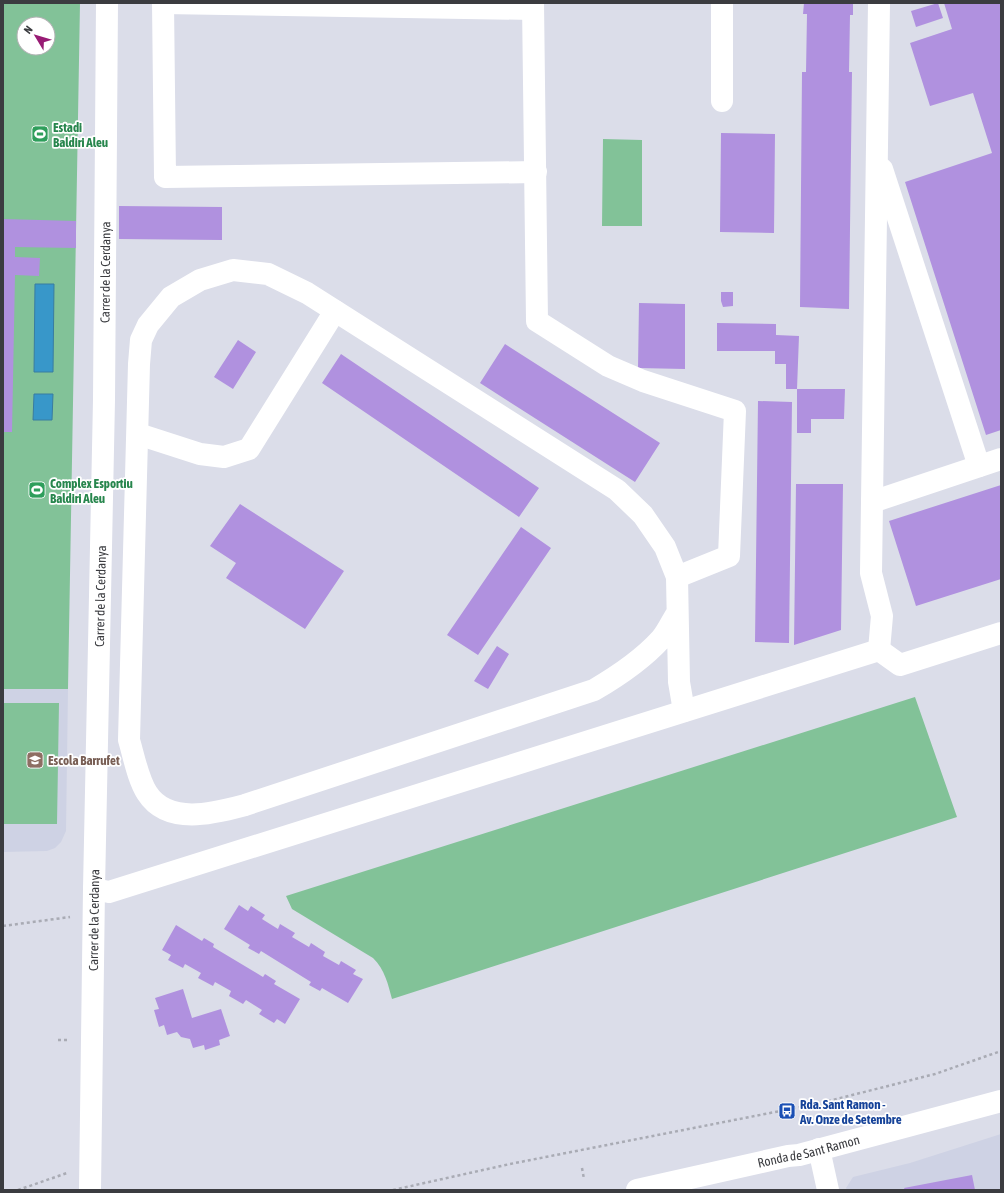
<svg xmlns="http://www.w3.org/2000/svg" width="1004" height="1193" viewBox="0 0 1004 1193" font-family="'Asap Condensed',sans-serif">
<style>
.built{fill:#ced2e4}
.green{fill:#82c298;fill-rule:evenodd}
.water{fill:#3897c9;stroke:#397ca0}
.building{fill:#b091df}
.lines{fill:none;stroke-linecap:round;stroke-linejoin:round}
.path{stroke:#a9abb4;stroke-width:2.5;stroke-dasharray:3 3;stroke-linecap:butt}
.minor{stroke:#fff;stroke-width:22}
.labels{text-anchor:middle;dominant-baseline:central;stroke-width:3.5;stroke-linejoin:round;paint-order:stroke}
.leisure-label{font-size:13px;font-weight:bold;fill:#27864d;stroke:#fff;text-anchor:start}
.street-label{font-size:13px;fill:#3b3c40;stroke:#fff}
.education-label{font-size:13px;font-weight:bold;fill:#785e54;stroke:#fff;text-anchor:start}
.transit-label{font-size:13px;font-weight:bold;fill:#164399;stroke:#fff;text-anchor:start}
</style>
<rect width="100%" height="100%" fill="#dbdde9"/>
<path class="built" d="M 3,689 L 68,689 L 66,831 L 61,842 L 55,848 L 47,851 L 3,852 Z
M 1001,1134 L 1001,1190 L 847,1190 L 846,1188 L 853,1177 L 910,1163 Z"/>
<path class="green" d="M 3,3 L 80,3 L 68,689 L 3,689 ZM 24,24 L 48,24 L 48,48 L 24,48 Z
M 603,139 L 642,140 L 642,226 L 602,226 Z
M 915,697 L 957,817 L 392,999 C 388,984 385,970 373,958 L 292,909 L 286,896 Z
M 3,703 L 59,703 L 57,824 L 3,824 Z"/>
<path class="water" d="M 35,284 L 54,284 L 53,372 L 34,372 Z
M 34,394 L 53,394 L 52,420 L 33,420 Z"/>
<path class="building" d="M 804,3 L 853,3 L 853,15 L 850,15 L 849,72 L 852,72 L 849,309 L 800,307 L 802,72 L 806,72 L 807,14 L 803,14 Z
M 938,3 L 943,18 L 916,27 L 911,11 Z
M 944,3 L 1001,3 L 1001,430 L 986,435 L 905,182 L 992,153 L 973,93 L 930,106 L 910,43 L 952,29 Z
M 721,133 L 775,134 L 774,233 L 720,232 Z
M 119,206 L 222,207 L 222,240 L 119,239 Z
M 3,219 L 76,221 L 76,248 L 15,247 L 15,257 L 40,258 L 39,276 L 15,275 L 12,432 L 3,432 Z
M 721,292 L 733,292 L 733,306 L 723,307 L 721,301 Z
M 639,303 L 685,304 L 685,369 L 638,368 Z
M 717,323 L 776,324 L 776,335 L 799,336 L 797,389 L 786,389 L 786,364 L 775,364 L 775,351 L 717,351 Z
M 238,340 L 256,352 L 233,389 L 214,377 Z
M 505,344 L 660,443 L 635,482 L 480,383 Z
M 341,354 L 539,488 L 519,517 L 322,383 Z
M 797,389 L 845,389 L 844,419 L 811,419 L 811,433 L 797,433 Z
M 758,401 L 792,402 L 789,643 L 755,642 Z
M 796,484 L 843,484 L 841,630 L 794,645 Z
M 1001,485 L 1001,579 L 916,606 L 889,521 Z
M 240,504 L 344,571 L 305,629 L 226,578 L 236,563 L 210,546 Z
M 521,527 L 551,548 L 478,655 L 447,635 Z
M 497,646 L 509,654 L 488,689 L 474,681 Z
M 239,905 L 248,911 L 251,906 L 265,915 L 262,919 L 278,929 L 280,924 L 295,933 L 292,937 L 309,947 L 311,943 L 325,952 L 323,956 L 339,965 L 341,961 L 356,970 L 353,974 L 363,979 L 348,1003 L 322,988 L 320,991 L 309,985 L 311,982 L 261,951 L 259,954 L 248,948 L 250,945 L 224,929 Z
M 176,925 L 202,941 L 204,938 L 214,944 L 213,947 L 263,977 L 265,974 L 276,981 L 274,984 L 300,999 L 285,1024 L 277,1019 L 274,1023 L 259,1014 L 262,1010 L 246,1000 L 243,1004 L 229,996 L 231,991 L 215,982 L 213,986 L 198,978 L 201,973 L 185,964 L 183,968 L 168,960 L 171,955 L 162,950 Z
M 183,989 L 192,1018 L 221,1009 L 230,1036 L 219,1040 L 220,1045 L 205,1050 L 204,1045 L 193,1048 L 190,1039 L 181,1037 L 177,1032 L 167,1035 L 164,1025 L 159,1027 L 154,1010 L 159,1009 L 155,998 Z
M 972,1175 L 975,1190 L 905,1190 L 904,1188 Z"/>
<g class="lines">
<path class="path" d="M 3,926 L 70,917
M 58,1040 L 70,1040
M 582,1168 L 584,1179
M 18,1190 L 67,1173
M 393,1190 L 510,1164 L 821,1103 L 935,1074 L 1001,1051"/>
<g class="minor">
<path d="M 163,3 L 165,177 L 536,172"/>
<path d="M 163,3 L 533,9"/>
<path d="M 533,3 L 537,321 L 608,366 L 643,381 L 735,411 L 729,556 L 677,577"/>
<path d="M 722,3 L 722,101"/>
<path d="M 882,169 L 979,466"/>
<path d="M 138,434 L 200,454 L 224,457 L 249,449 L 335,311"/>
<path d="M 872,502 L 1001,459"/>
<path d="M 677,613 C 672,621 667,632 661,639 C 642,660 618,676 594,690 L 245,805 C 215,813 168,826 147,793 C 138,779 134,757 129,740 L 139,364 L 141,340 L 148,325 L 171,297 L 200,280 L 233,270 L 268,274 L 307,293 L 617,490 L 643,515 L 665,547 L 677,577 L 679,682 L 684,711"/>
<path d="M 879,650 L 882,616 L 871,573 L 879,3"/>
<path d="M 94,889 L 109,892 L 879,650 L 900,665 L 1001,633"/>
<path d="M 819,1149 L 828,1190"/>
<path id="s1" d="M 90,1190 L 94,889 L 104,400 L 107,3"/>
<path id="s2" d="M 637,1190 L 788,1156 L 799,1155 L 1001,1101"/>
</g>
</g>
<defs>
<g id="stadium-square" transform="scale(0.9)"><rect x="-9" y="-9" width="18" height="18" rx="4" fill="#2e9e5b" stroke="#fff"/><path d="M0-5a6.5 5 0 1 0 0 10a6.5 5 0 1 0 0-10ZM-3.5-1.8h7v3.6h-7Z" fill="#fff"/></g>
<g id="school-square" transform="scale(0.9)"><rect x="-9" y="-9" width="18" height="18" rx="4" fill="#8d6e63" stroke="#fff"/><path d="M0-5L7-2L0 1L-7-2ZM-4 1L0 2.5L4 1V4Q0 6-4 4Z" fill="#fff"/></g>
<g id="bus-square" transform="scale(0.9)"><rect x="-9" y="-9" width="18" height="18" rx="4" fill="#1a4fb4" stroke="#fff"/><path d="M-5-6H5V4H4V6H2V4H-2V6H-4V4H-5ZM-3.5-4V0h7V-4ZM-3.5 1.2v1.5H-2V1.2ZM2 1.2v1.5H3.5V1.2Z" fill="#fff"/></g>
</defs>
<g fill-rule="evenodd">
<use href="#stadium-square" x="40" y="134"/>
<use href="#stadium-square" x="37" y="490"/>
<use href="#school-square" x="35" y="760"/>
<use href="#bus-square" x="787" y="1111"/>
</g>
<g class="labels">
<g class="leisure-label">
<text x="53" y="127">Estadi<tspan x="53" dy="15">Baldiri Aleu</tspan></text>
<text x="50" y="483">Complex Esportiu<tspan x="50" dy="15">Baldiri Aleu</tspan></text>
</g>
<g class="street-label">
<text stroke="none"><textPath href="#s1" startOffset="918">Carrer de la Cerdanya</textPath></text>
<text stroke="none"><textPath href="#s1" startOffset="594">Carrer de la Cerdanya</textPath></text>
<text stroke="none"><textPath href="#s1" startOffset="270">Carrer de la Cerdanya</textPath></text>
<text stroke="none"><textPath href="#s2" startOffset="176">Ronda de Sant Ramon</textPath></text>
</g>
<g class="education-label">
<text x="48" y="760">Escola Barrufet</text>
</g>
<g class="transit-label">
<text x="800" y="1104">Rda. Sant Ramon -<tspan x="800" dy="15">Av. Onze de Setembre</tspan></text>
</g>
</g>
<rect width="1004" height="1193" fill="none" stroke="#3b3c40" stroke-width="8"/>
<g transform="translate(36 36) rotate(308)"><circle r="19" fill="#ffffff" stroke="#b1b1b3"/>
<path d="M0-3L7 15L0 10L-7 15Z" fill="#981b74"/>
<text y="-6" font-size="11" font-weight="bold" text-anchor="middle" fill="#3b3c40">N</text>
</g>
</svg>
